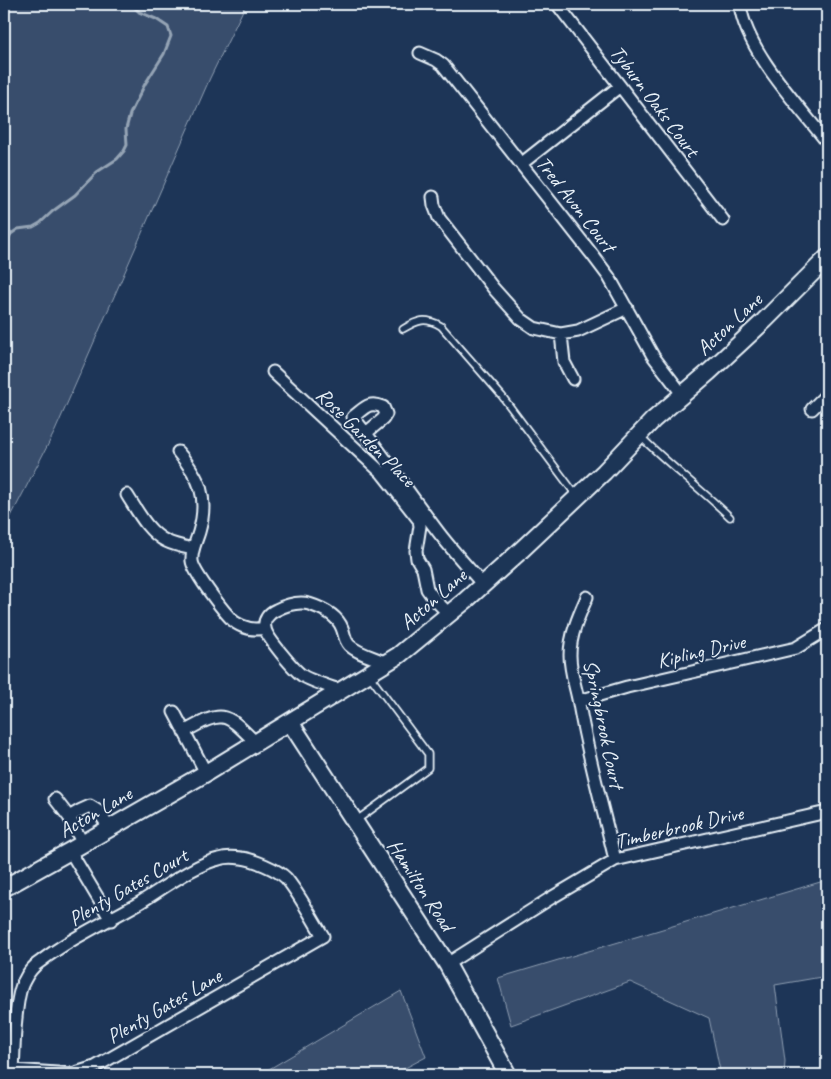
<svg xmlns="http://www.w3.org/2000/svg" width="831" height="1079" viewBox="0 0 831 1079" font-family="Caveat,sans-serif">
<style>
.green{fill:#374d6c;stroke:#909fb2}
.lines{fill:none;stroke-linecap:round;stroke-linejoin:round}
.stream{stroke:#95a4b5;stroke-width:3}
.lane-casing{stroke:#e8f1f8;stroke-width:9}
.street-casing{stroke:#e8f1f8;stroke-width:15}
.secondary-casing{stroke:#e8f1f8;stroke-width:20}
.lane{stroke:#1d3557;stroke-width:5.5}
.street{stroke:#1d3557;stroke-width:11}
.secondary{stroke:#1d3557;stroke-width:16}
.labels{text-anchor:middle;dominant-baseline:central;stroke-width:4;stroke-linejoin:round;paint-order:stroke}
.street-label{font-size:21px;fill:#e8f1f8;stroke:#1d3557}
</style>
<rect width="100%" height="100%" fill="#1d3557"/>
<filter id="ink" filterUnits="userSpaceOnUse"><feTurbulence type="fractalNoise" baseFrequency=".02" numOctaves="2"/><feDisplacementMap in="SourceGraphic" scale="10" xChannelSelector="R" yChannelSelector="G"/><feConvolveMatrix kernelMatrix="1 2 1 2 8 2 1 2 1" color-interpolation-filters="sRGB"/></filter>
<g filter="url(#ink)">
<path class="green" d="M 4,4 L 246,4 L 210,78 L 55,431 L 4,530 Z
M 827,880 L 827,976 L 775,985 L 785,1061 L 784,1075 L 721,1075 L 709,1018 L 630,982 L 511,1025 L 498,978 Z
M 401,991 L 426,1057 L 392,1075 L 259,1075 Z"/>
<g class="lines">
<path class="stream" d="M 4,246 L 11,234 L 18,229 L 33,227 L 40,223 L 53,211 L 75,195 L 97,172 L 117,159 L 124,151 L 127,145 L 126,129 L 130,114 L 145,84 L 164,54 L 171,36 L 168,27 L 156,19 L 139,12 L 131,4"/>
<g class="lane-casing">
<path id="lane" d="M 403,329 C 418,320 425,317 441,326 L 502,396 L 576,495
M 640,436 C 669,465 701,489 730,517
M 357,820 L 428,768 L 428,754 L 369,675"/>
</g>
<g class="street-casing">
<path id="street" d="M 557,4 L 723,220
M 740,4 C 745,50 799,106 827,142
M 420,53 L 436,60 L 443,65 L 591,253 L 609,277 L 653,356 L 682,394
M 521,164 L 620,86
M 433,197 L 434,205 L 439,218 L 494,289 L 521,319 L 534,328 L 561,334 L 578,331 L 627,308
M 561,334 L 564,362 L 573,379
M 273,372 L 382,473 L 419,520 L 420,526 L 416,551 L 417,559 L 423,569 L 427,589 L 434,599 L 449,614
M 812,409 L 827,394
M 366,433 L 383,419 L 386,414 L 383,407 C 368,401 365,408 353,417 C 382,453 408,492 436,529 C 450,548 467,566 483,585
M 178,452 C 200,478 209,497 199,532 C 196,542 191,551 192,561 C 193,572 227,617 236,623 C 246,629 253,630 265,628
M 127,495 C 138,512 148,532 166,541 C 174,545 184,547 193,549
M 587,597 C 579,615 570,635 570,655 C 570,672 576,687 579,704 C 588,757 603,808 615,860
M 342,691 C 331,687 311,681 303,676 C 295,671 266,637 265,628 C 263,620 269,613 276,610 C 286,605 297,601 309,604 C 322,608 337,615 342,628 C 345,635 344,639 349,645 C 358,654 376,658 387,663
M 579,701 L 627,687 L 796,648 L 827,629
M 174,712 L 206,773
M 184,732 C 224,709 225,712 256,743
M 55,799 L 69,817 L 83,844
M 69,817 L 81,810 L 90,806 L 98,811 L 110,829
M 70,851 L 111,920
M 447,964 L 551,898 L 615,860 L 827,812
M 13,1075 C 14,1054 14,997 24,981 C 27,974 34,965 41,961 C 71,938 106,922 139,903 C 159,891 197,863 219,859 C 225,857 235,857 241,858 C 253,859 278,870 286,878 C 300,895 311,917 323,936 L 95,1067 L 72,1074 L 13,1070"/>
</g>
<g class="secondary-casing">
<path id="secondary" d="M 290,722 L 447,964 L 508,1075
M 4,888 L 70,851 L 206,773 L 399,655 L 466,600 L 518,553 L 604,472 L 653,420 L 709,372 L 764,321 L 827,258"/>
</g>
<use href="#lane" class="lane"/>
<use href="#street" class="street"/>
<use href="#secondary" class="secondary"/>
</g>
</g>
<g class="labels">
<g class="street-label">
<text transform="translate(655 101) rotate(53)">Tyburn Oaks Court</text>
<text transform="translate(576 204) rotate(52)">Tred Avon Court</text>
<text transform="translate(729 324) rotate(-43)">Acton Lane</text>
<text transform="translate(366 437) rotate(45)">Rose Garden Place</text>
<text transform="translate(433 599) rotate(-41)">Acton Lane</text>
<text transform="translate(701 651) rotate(-13)">Kipling Drive</text>
<text transform="translate(604 724) rotate(78)">Springbrook Court</text>
<text transform="translate(95 812) rotate(-30)">Acton Lane</text>
<text transform="translate(679 827) rotate(-13)">Timberbrook Drive</text>
<text transform="translate(421 885) rotate(57)">Hamilton Road</text>
<text transform="translate(128 887) rotate(-30)">Plenty Gates Court</text>
<text transform="translate(164 1006) rotate(-30)">Plenty Gates Lane</text>
</g>
</g>
<rect width="831" height="1079" fill="none" stroke="#1d3557" stroke-width="20"/>
<rect x="10" y="10" width="811" height="1059" fill="none" stroke="#e8f1f8" stroke-width="2" filter="url(#ink)"/>
</svg>
